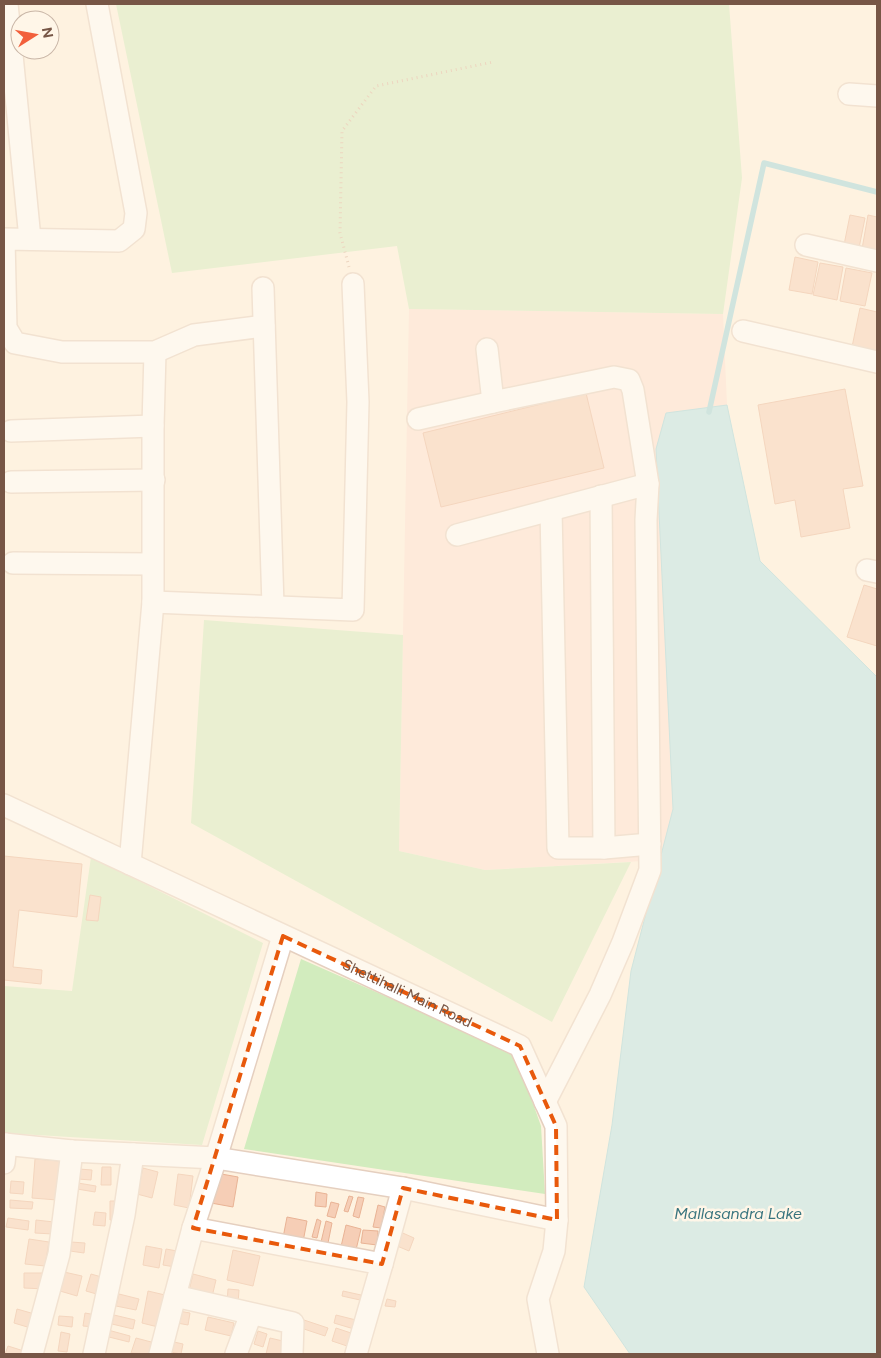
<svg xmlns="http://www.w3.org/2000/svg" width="881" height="1358" viewBox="0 0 881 1358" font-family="Figtree,sans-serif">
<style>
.commercial{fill:#ffdfd3}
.green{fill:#d2ecbe}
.water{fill:#b4e2e9;stroke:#99d3db}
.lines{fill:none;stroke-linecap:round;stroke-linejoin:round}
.stream{stroke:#99d3db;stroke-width:5.5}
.building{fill:#f6ceb6;stroke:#e9b395}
.minor-casing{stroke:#e5cfbf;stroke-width:24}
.path{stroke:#dab199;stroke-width:3;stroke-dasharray:1 4;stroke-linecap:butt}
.minor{stroke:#fff;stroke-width:21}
.marked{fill:none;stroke:#e8590c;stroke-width:4;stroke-dasharray:10 6;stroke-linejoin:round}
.labels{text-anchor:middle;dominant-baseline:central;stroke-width:5;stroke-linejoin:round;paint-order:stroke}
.street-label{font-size:15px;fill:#775646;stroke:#fff6e8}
.water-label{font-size:16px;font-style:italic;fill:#38747e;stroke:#fff6e8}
</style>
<rect width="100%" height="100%" fill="#fef2e0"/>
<path class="commercial" d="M 409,309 L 723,314 L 727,405 L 666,413 L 673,809 L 660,860 L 485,870 L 399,851 Z"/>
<path class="green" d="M 116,4 L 729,4 L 742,178 L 723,314 L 409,309 L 397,246 L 172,273 Z
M 204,620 L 403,635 L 399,851 L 485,870 L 631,862 L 552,1022 L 191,823 Z
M 91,857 L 263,943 L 202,1145 L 4,1133 L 4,986 L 72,991 Z
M 301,959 L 515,1053 L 541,1126 L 545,1194 L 244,1149 Z"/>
<path class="water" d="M 727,405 L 760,561 L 877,677 L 877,1354 L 630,1354 L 584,1287 L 612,1125 L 631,971 L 673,809 L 656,449 L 666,413 Z"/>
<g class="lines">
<path class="stream" d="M 709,412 L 764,163 L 877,192"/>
</g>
<path class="building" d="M 850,215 L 865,218 L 859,248 L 844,245 Z
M 868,215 L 877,217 L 877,252 L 862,249 Z
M 795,257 L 818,262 L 812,294 L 789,290 Z
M 820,263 L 843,267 L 837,300 L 813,295 Z
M 846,268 L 872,273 L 865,306 L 840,301 Z
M 860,308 L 877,312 L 877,352 L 852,347 Z
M 845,389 L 863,486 L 843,489 L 850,528 L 801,537 L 795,500 L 775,504 L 758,405 Z
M 586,393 L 604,468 L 441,507 L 423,433 Z
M 864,585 L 877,589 L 877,646 L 847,637 Z
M 4,856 L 82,864 L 77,917 L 19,910 L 13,967 L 42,970 L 41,984 L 4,980 Z
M 90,895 L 101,897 L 98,921 L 86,920 Z
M 35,1159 L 60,1161 L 57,1200 L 32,1198 Z
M 102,1167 L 111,1167 L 111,1185 L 101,1185 Z
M 143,1168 L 158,1172 L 152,1198 L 137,1194 Z
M 79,1169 L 92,1170 L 91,1180 L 78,1179 Z
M 216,1173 L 238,1177 L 233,1207 L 211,1203 Z
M 178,1174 L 193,1176 L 189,1208 L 174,1205 Z
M 11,1181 L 24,1182 L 23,1194 L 10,1193 Z
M 78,1183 L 96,1186 L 95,1192 L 77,1189 Z
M 316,1192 L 327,1194 L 326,1207 L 315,1206 Z
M 349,1196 L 353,1197 L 348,1212 L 344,1211 Z
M 358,1197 L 364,1198 L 359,1218 L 353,1216 Z
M 10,1200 L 33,1202 L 32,1209 L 10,1208 Z
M 110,1201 L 118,1201 L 117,1220 L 110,1220 Z
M 331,1202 L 339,1204 L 335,1218 L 327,1216 Z
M 378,1205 L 385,1207 L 381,1228 L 373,1227 Z
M 95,1212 L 106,1213 L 105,1226 L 93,1225 Z
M 287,1217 L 307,1221 L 302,1247 L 282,1243 Z
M 8,1218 L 29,1221 L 28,1230 L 6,1227 Z
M 317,1219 L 321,1221 L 317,1238 L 312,1237 Z
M 36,1220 L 54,1222 L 53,1234 L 35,1233 Z
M 326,1221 L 332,1223 L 328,1243 L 321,1242 Z
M 346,1225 L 361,1229 L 355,1254 L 340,1251 Z
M 363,1230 L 378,1231 L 377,1245 L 361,1243 Z
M 396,1230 L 414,1238 L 409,1251 L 390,1243 Z
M 29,1239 L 49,1242 L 45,1266 L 25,1264 Z
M 71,1242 L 85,1243 L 84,1253 L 70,1251 Z
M 146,1246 L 162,1249 L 159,1268 L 143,1265 Z
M 166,1249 L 177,1251 L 175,1267 L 163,1265 Z
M 233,1250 L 260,1256 L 253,1286 L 227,1280 Z
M 64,1272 L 82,1276 L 77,1296 L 60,1291 Z
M 24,1273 L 45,1273 L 45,1289 L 24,1288 Z
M 91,1274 L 105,1278 L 100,1295 L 86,1291 Z
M 193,1274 L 216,1280 L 211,1301 L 188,1295 Z
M 228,1289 L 239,1290 L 238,1304 L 227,1303 Z
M 148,1291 L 165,1295 L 158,1327 L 142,1323 Z
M 343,1291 L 361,1295 L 360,1300 L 342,1296 Z
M 119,1294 L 139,1299 L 136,1310 L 116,1306 Z
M 387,1299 L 396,1301 L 395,1307 L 385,1306 Z
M 17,1309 L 38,1315 L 34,1329 L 14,1323 Z
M 179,1311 L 190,1313 L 188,1325 L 177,1323 Z
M 85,1313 L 96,1315 L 95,1327 L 83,1326 Z
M 114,1315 L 135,1320 L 133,1329 L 112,1324 Z
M 336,1315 L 356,1320 L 354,1329 L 334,1323 Z
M 59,1316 L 73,1317 L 72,1327 L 58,1325 Z
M 208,1317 L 234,1323 L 231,1336 L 205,1330 Z
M 304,1320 L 328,1328 L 325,1336 L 301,1328 Z
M 336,1328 L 351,1333 L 347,1346 L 332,1341 Z
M 108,1330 L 130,1336 L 129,1342 L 105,1336 Z
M 258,1331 L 267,1334 L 263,1347 L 254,1344 Z
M 61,1332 L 70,1334 L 67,1352 L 58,1351 Z
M 136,1338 L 155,1343 L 152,1354 L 131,1353 Z
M 270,1338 L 287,1342 L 284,1354 L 266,1354 Z
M 174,1342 L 183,1344 L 181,1354 L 171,1352 Z
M 8,1346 L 27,1352 L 27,1354 L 5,1354 Z"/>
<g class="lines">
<g class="minor-casing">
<g id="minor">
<path d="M 7,4 L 30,239"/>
<path d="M 97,4 L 136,213 L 134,229 L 119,241 L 4,239 L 6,328 L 15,343 L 62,352 L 155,352 L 194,335 L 264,326"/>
<path d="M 849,94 L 877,96"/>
<path d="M 806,245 L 877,261"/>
<path d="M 263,288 L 273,606"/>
<path d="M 743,331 L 877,362"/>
<path d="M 487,349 L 493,402 L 614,377 L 629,380 L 633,390 L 648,484 L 646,520 L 650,870 L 623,942 L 600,995 L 545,1102"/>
<path d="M 418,419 L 493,402"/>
<path d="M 11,431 L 153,426"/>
<path d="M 11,482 L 154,480"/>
<path d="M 601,496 L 604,848"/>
<path d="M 551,510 L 558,848 L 604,848 L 650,844"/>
<path d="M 457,535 L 648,484"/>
<path d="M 13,563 L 152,564"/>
<path d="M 867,570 L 877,572"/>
<path d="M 153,602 L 353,610 L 358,402 L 353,284"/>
<path id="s1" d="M 4,805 L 520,1046 L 556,1126 L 557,1220 L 554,1251 L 538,1299 L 548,1354"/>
<path d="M 130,864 L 153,602 L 153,426 L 155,352"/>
<path d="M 4,1144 L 72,1151 L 216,1158 L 283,936"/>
<path d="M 4,1163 L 6,1144"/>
<path d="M 193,1228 L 216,1158 L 403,1188 L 557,1220"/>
<path d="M 382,1264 L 403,1188"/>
<path d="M 32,1354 L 59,1254 L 72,1151"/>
<path d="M 94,1354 L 124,1215 L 133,1154"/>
<path d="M 160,1354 L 175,1296"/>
<path d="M 236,1354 L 251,1314"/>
<path d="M 292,1354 L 293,1323 L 175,1296 L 193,1228 L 382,1264 L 356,1354"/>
</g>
</g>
<path class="path" d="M 349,267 L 340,233 L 342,131 L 376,86 L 493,62"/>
<use href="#minor" class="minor"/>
</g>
<path d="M0 0H881V1358H0ZM 283,936 L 520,1046 L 556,1126 L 557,1220 L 403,1188 L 382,1264 L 193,1228 Z" fill="#fef2e0" fill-opacity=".55" fill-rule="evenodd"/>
<path class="marked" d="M 283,936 L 520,1046 L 556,1126 L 557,1220 L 403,1188 L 382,1264 L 193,1228 Z"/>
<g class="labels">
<g class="street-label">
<text stroke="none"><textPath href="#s1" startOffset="445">Shettihalli Main Road</textPath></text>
</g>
<g class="water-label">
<text x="738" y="1213">Mallasandra Lake</text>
</g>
</g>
<rect width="881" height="1358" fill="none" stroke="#775646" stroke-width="10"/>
<g transform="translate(35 35) rotate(79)"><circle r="24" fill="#fff6e8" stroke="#c9b6a7"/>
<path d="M0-4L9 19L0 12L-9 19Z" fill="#f25f3b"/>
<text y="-8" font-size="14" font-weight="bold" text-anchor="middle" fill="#775646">N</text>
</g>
</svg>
